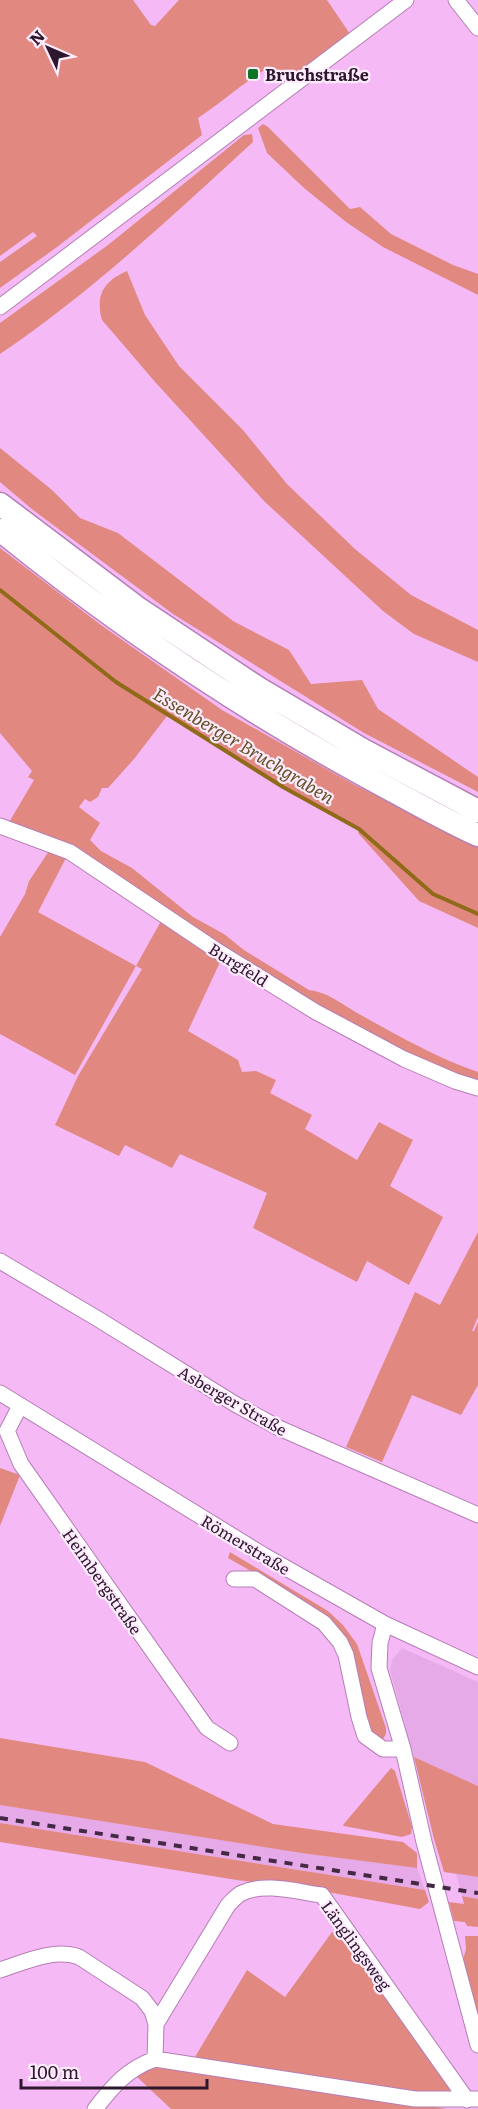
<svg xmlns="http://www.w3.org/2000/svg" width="478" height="2109" viewBox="0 0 478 2109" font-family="Literata,serif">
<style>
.built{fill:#e7aae9}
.green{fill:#e18981}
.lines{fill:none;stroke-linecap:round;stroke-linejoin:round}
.stream{stroke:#8f6a18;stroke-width:4}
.minor-casing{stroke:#b57eb6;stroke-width:17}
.highway-casing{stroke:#b57eb6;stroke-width:25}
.minor{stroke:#fff;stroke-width:15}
.highway{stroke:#fff;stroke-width:22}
.rail{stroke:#432944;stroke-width:4;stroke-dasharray:8 8;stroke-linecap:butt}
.poi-dot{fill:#107425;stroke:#feecfe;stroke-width:2}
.labels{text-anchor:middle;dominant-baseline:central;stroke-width:4.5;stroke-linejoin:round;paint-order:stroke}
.poi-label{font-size:16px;font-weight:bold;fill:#2c172d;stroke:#feecfe;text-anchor:start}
.street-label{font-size:16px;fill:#2c172d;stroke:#feecfe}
.water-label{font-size:18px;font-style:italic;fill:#645126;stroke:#feecfe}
</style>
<rect width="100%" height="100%" fill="#f5baf6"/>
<path class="built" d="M 402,1648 L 478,1682 L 478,1786 L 414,1757 L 390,1670 L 392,1660 Z
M 0,1805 L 301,1853 L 417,1868 L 425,1890 L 0,1823 Z
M 456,1874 L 478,1877 L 478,1899 L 462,1896 Z"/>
<path class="green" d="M 0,0 L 133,0 L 151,25 L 155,26 L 179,0 L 327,0 L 350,34 L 294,77 L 266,69 C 242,84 221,103 198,118 L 202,135 L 57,247 L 0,288 L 0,262 L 37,236 L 33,232 L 0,256 Z
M 263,124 L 268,127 L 350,209 L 360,207 L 391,234 L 453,265 L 478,274 L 478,295 L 383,247 L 346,222 L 304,188 L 267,153 L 258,128 Z
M 252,134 L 253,142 C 172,216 92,292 0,354 L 0,323 L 108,245 L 244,135 Z
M 127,271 L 145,315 L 179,366 L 243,430 L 287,484 L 355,549 L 411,595 L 478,630 L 478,662 L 414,634 L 383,611 L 264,501 L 156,383 L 102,320 C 95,295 104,281 127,271 Z
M 0,448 L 52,490 L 80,518 L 118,533 L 233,621 L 289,650 L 311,684 L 362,680 L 378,709 L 478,777 L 478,792 L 364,733 L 173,614 L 33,510 L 0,482 Z
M 0,548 L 101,625 L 222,710 L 353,784 L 478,847 L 478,928 L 419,901 L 358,833 L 359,831 L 167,716 L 134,759 L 108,788 L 102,788 L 98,797 L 90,802 L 85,799 L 79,807 L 100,823 L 90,840 L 101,851 L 132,868 L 193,917 L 224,934 L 244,950 L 309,990 C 328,992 343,1005 359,1014 C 397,1035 437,1058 478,1072 L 478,1084 L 388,1047 L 274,978 L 8,824 L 34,780 L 28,777 L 32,771 L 0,733 Z
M 49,851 L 66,858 L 38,912 L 136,966 L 161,921 L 221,960 L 188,1031 L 238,1060 L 242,1072 L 256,1071 L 276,1080 L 270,1093 L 312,1115 L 305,1129 L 357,1160 L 379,1122 L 413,1140 L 390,1186 L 443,1217 L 409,1285 L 367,1261 L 357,1282 L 253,1228 L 267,1193 L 180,1154 L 172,1168 L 125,1145 L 119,1156 L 55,1125 L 78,1076 L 142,969 L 136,966 L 75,1075 L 0,1034 L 0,937 L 25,894 L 29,881 Z
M 478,1232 L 478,1317 L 472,1331 L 474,1331 L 478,1322 L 478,1385 L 461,1415 L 412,1395 L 382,1462 L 346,1447 L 415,1292 L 440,1305 Z
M 0,1468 L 20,1475 L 0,1526 Z
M 230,1552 L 328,1611 L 343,1625 L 357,1644 L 386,1728 L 386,1734 L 383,1739 L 376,1741 L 371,1735 L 349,1654 L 256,1574 L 228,1558 Z
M 0,1738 L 145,1762 L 273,1824 L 403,1842 L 417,1853 L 417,1868 L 301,1853 L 0,1805 Z
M 414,1757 L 478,1786 L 478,1877 L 444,1872 L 434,1839 Z
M 391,1768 L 395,1771 L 412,1827 L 411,1834 L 402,1837 L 344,1826 L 343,1825 Z
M 0,1823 L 425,1890 L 429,1902 L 420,1909 L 322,1891 L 237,1880 L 0,1842 Z
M 462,1896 L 478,1899 L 478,1927 L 467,1926 L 465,1922 L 454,1921 L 449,1902 L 464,1904 Z
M 332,1932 L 342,1932 L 451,2084 L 452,2093 L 426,2093 L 195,2057 L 247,1970 L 285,1997 Z
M 465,1936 L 478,1936 L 478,2022 L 463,1960 L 466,1949 Z
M 166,2067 L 208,2072 L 447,2109 L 171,2109 L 135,2075 L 149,2069 Z"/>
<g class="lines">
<path class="stream" d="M 0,590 L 116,682 L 283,787 L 359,829 L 433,894 L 478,914"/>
<g class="minor-casing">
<path id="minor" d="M 456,0 L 478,28
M 0,307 L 406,0
M 0,826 L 70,852 L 216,950 L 316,1012 L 404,1059 L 455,1081 L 478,1088
M 0,1261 L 98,1319 L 235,1404 L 279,1428 L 478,1515
M 0,1393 L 265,1556 L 385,1624 L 478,1667
M 20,1406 L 7,1431 L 21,1464 L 207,1728 L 230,1743
M 234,1579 L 255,1579 L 324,1623 L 340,1642 L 346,1655 L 359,1717 L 365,1736 L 383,1749 L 403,1749
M 385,1624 L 380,1643 L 379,1668 L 403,1749 L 424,1842 L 478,2045
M 0,1970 C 25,1962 53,1948 79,1957 L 142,1998 L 152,2011 L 156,2024
M 155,2059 L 156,2024 L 228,1905 C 232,1901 237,1895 242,1893 C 265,1882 298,1892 322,1895 L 467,2100
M 95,2109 C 113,2086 127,2069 155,2059 L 415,2099 L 478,2099"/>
</g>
<g class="highway-casing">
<path id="highway" d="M 0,504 L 139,609 L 258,688 L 363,750 L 478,811
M 0,530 C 122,629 254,717 393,791 C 421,806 449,822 478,835"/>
</g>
<use href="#minor" class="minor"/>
<use href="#highway" class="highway"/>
<path class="rail" d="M 0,1818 L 478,1893"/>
</g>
<rect class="poi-dot" x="247" y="68" width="12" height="12" rx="3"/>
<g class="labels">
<g class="poi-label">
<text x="265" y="74">Bruchstraße</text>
</g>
<g class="street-label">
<text transform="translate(239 964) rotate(32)">Burgfeld</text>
<text transform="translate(233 1400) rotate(30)">Asberger Straße</text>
<text transform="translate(246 1544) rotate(31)">Römerstraße</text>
<text transform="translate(103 1581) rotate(55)">Heimbergstraße</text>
<text transform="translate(357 1945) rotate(54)">Länglingsweg</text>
</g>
<g class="water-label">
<text transform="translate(244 745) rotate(31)">Essenberger Bruchgraben</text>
</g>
</g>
<g transform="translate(48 48) rotate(314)" stroke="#feecfe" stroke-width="4.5" paint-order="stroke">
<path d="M0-4.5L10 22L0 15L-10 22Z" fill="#2c172d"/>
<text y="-9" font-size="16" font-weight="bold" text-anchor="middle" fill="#2c172d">N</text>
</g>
<path d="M21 2079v9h186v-9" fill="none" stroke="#2c172d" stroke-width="3"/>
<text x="30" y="2079" font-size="18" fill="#2c172d" stroke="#feecfe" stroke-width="4.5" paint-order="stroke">100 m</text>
</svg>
